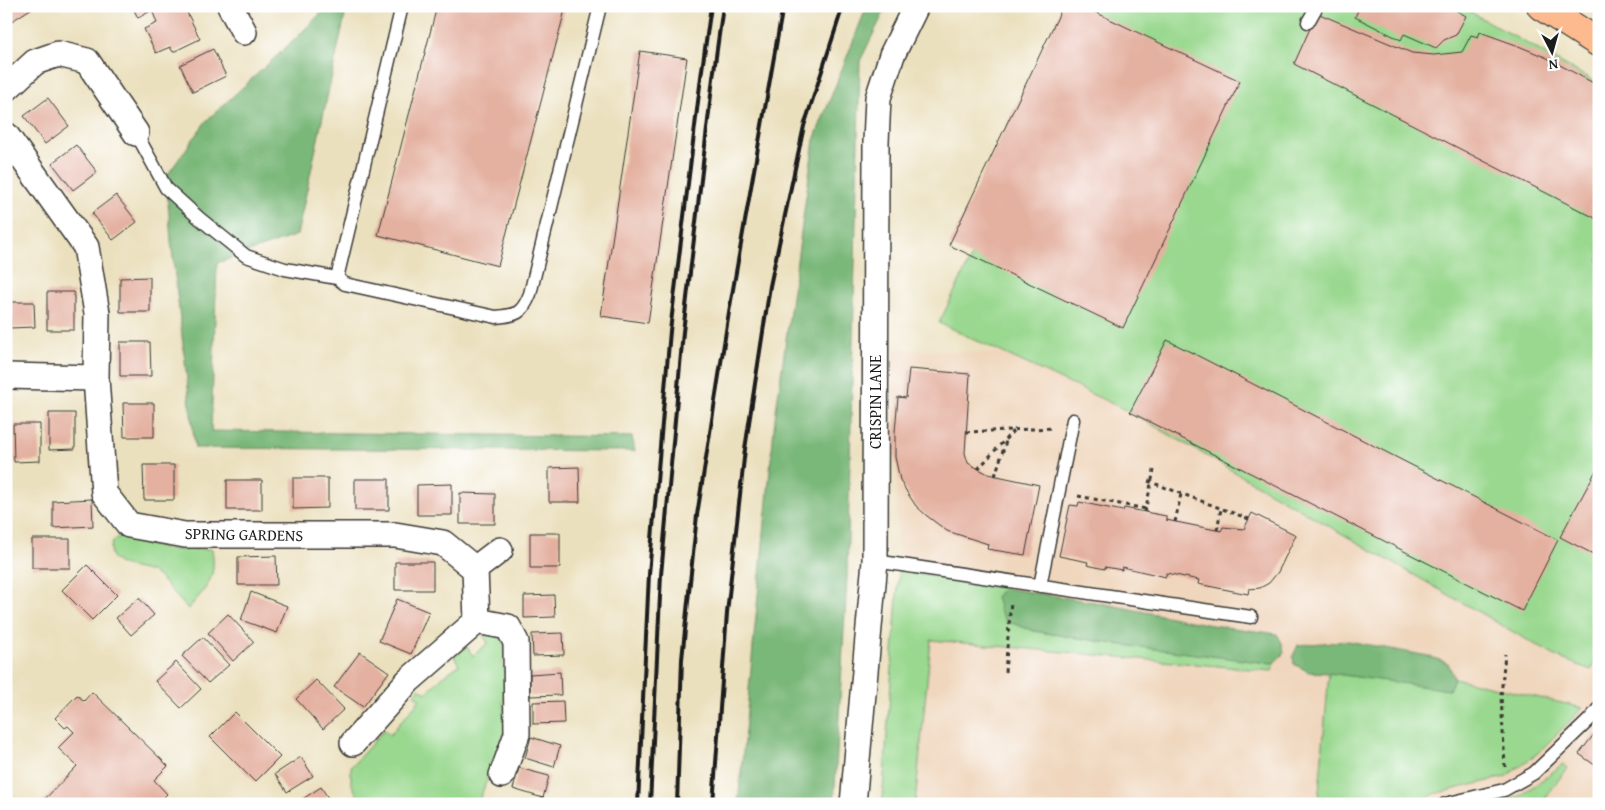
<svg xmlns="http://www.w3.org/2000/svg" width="1605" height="810" viewBox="0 0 1605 810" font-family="'Gentium Book Plus',serif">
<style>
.built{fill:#efd6bc}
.green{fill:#99d88e;stroke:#5a7a55}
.forest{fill:#7ab879;stroke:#4b6a4a}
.building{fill:#e4b1a0}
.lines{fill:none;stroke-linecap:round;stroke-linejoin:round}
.lane-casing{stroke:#3b3934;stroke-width:15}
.street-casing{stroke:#3b3934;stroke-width:28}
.primary-casing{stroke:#3b3934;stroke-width:30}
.path{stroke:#3b3934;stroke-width:3;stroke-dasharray:4 4;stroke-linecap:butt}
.lane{stroke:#fff;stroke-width:12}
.street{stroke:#fff;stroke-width:25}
.primary{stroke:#fcba8e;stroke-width:28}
.rail{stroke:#1c1c1c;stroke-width:4}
.labels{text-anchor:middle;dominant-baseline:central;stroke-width:4;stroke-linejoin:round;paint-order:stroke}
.street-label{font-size:16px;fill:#1c1c1c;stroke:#fff}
</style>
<rect width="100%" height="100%" fill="#fff"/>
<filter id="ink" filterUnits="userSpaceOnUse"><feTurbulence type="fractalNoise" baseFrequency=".02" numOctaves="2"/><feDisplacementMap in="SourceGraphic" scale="10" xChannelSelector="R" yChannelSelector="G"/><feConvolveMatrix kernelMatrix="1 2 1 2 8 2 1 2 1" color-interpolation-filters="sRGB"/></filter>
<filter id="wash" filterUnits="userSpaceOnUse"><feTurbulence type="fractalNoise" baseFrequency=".0096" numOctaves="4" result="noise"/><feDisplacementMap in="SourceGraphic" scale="20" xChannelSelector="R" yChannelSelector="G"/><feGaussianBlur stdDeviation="1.12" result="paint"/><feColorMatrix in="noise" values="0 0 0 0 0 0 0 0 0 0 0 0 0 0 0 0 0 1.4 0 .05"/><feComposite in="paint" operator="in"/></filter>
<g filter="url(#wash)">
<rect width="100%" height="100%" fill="#ebe0be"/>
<path class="built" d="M 892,349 L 1003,353 L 1130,412 L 1557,657 L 1591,670 L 1599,656 L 1599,804 L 882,804 L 899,582 Z"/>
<path class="green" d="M 1095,6 L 1460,6 L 1599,84 L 1599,656 L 1591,670 L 1557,657 L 1130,412 L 939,323 Z
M 124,535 L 153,546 L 178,550 L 212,549 C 217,579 206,588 188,609 C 181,602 160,576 153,573 C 142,567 106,569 111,547 C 112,540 118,537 124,535 Z
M 899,570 L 1004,588 L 996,597 L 1034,631 L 1116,644 L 1274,663 L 1272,671 L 931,640 L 915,804 L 882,804 Z
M 497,628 L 508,652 L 502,664 L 509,681 L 507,695 L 503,702 L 507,723 L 501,744 L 478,803 L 362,804 L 351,783 L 351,767 L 384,730 L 390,735 L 420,699 L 414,695 L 419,688 L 426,693 L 443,676 L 459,665 L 454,656 L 467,647 L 473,656 L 488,643 L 482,633 Z
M 1329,673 L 1449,689 L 1454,678 L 1583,708 L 1538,753 L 1505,777 L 1434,794 L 1419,804 L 1318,804 Z
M 1563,764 L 1567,768 L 1541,804 L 1496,804 L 1522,795 Z"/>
<path class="forest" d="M 328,6 L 347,6 L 297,235 L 217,263 L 211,431 L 632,437 L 635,451 L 195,448 L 171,241 L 166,177 L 206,121 L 292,42 Z
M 867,6 L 887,6 L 860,61 L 847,578 L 834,804 L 738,804 L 775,418 L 814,140 Z
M 1004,588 L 1100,603 L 1211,625 L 1277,634 L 1282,643 L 1284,653 L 1274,663 L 1259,662 L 1116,644 L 1034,631 L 1006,621 L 1000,611 L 996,597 Z
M 1348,641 L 1428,656 L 1448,663 L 1454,678 L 1449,690 L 1329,673 L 1309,672 L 1294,664 L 1293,656 L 1298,645 Z"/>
<g id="blocks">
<path class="building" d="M 6,6 L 35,6 L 6,25 Z
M 132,6 L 184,6 L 200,39 L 173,52 L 170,47 L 156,53 L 144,29 L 157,23 L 152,10 L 138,18 Z
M 437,6 L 566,6 L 498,266 L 378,235 Z
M 1063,6 L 1082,6 L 1240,81 L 1123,328 L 949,245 Z
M 1360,6 L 1449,6 L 1466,16 L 1456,35 L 1444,40 L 1436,48 L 1404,34 L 1401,40 L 1355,17 Z
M 1317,13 L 1412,53 L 1434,55 L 1462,52 L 1471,35 L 1478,37 L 1480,32 L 1516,45 L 1545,57 L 1599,86 L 1599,220 L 1294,64 Z
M 213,49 L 226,76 L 193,92 L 180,65 Z
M 640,51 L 687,58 L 648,323 L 601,316 Z
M 48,98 L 69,126 L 45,144 L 24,116 Z
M 76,145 L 97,172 L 73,190 L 52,163 Z
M 116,195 L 137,222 L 113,240 L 92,213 Z
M 150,277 L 150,312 L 120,312 L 120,278 Z
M 47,292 L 74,292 L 74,330 L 47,330 Z
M 10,302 L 34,302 L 35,327 L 10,328 Z
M 1167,340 L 1558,540 L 1522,611 L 1130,412 Z
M 120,342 L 150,342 L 151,376 L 120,376 Z
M 909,369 L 970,374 L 965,453 L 968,463 L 988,474 L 1039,485 L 1025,555 L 987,549 L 988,544 L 947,531 L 927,516 L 916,506 L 908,494 L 900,480 L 895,457 L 895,432 L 898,397 L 906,398 Z
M 123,403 L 154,403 L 154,437 L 124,437 Z
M 49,413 L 75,413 L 75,449 L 49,450 Z
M 13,424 L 40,424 L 40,461 L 14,462 Z
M 143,465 L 174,465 L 174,500 L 144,500 Z
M 1599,465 L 1599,557 L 1560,537 Z
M 579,467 L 580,502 L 549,502 L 549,468 Z
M 293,478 L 328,478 L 328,508 L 293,509 Z
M 355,479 L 389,479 L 389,510 L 355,510 Z
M 227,480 L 262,480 L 262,510 L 227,510 Z
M 452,484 L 452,515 L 417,515 L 417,485 Z
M 460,493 L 495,494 L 495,524 L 460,524 Z
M 92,499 L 93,526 L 53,528 L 53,501 Z
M 1079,502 L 1123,511 L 1124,508 L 1166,516 L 1166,520 L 1221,531 L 1223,527 L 1244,529 L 1252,513 L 1296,535 L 1278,572 L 1269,583 L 1260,588 L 1249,589 L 1248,594 L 1198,584 L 1199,580 L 1166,573 L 1166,577 L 1122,567 L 1122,570 L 1105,567 L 1105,569 L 1087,565 L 1088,562 L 1059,556 L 1070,505 L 1078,506 Z
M 530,533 L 560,533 L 560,568 L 530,568 Z
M 32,539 L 70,539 L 70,568 L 32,568 Z
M 276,556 L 277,585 L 238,585 L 238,557 Z
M 395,562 L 433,562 L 433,590 L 395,590 Z
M 87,565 L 117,595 L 92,620 L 62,590 Z
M 251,592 L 287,606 L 277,633 L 241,620 Z
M 554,595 L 555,617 L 524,618 L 524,596 Z
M 139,598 L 154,615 L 131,635 L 116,618 Z
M 397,599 L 429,612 L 411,654 L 379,641 Z
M 228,614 L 254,642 L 233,661 L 208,633 Z
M 563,633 L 564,655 L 533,656 L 532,634 Z
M 203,637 L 229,665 L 208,683 L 182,656 Z
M 360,652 L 389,672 L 363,707 L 334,687 Z
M 176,662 L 201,689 L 181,708 L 155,681 Z
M 560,672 L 561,695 L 530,696 L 530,674 Z
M 316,680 L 344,709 L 323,729 L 296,699 Z
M 92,692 L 168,766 L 154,780 L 167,794 L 157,804 L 40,804 L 77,766 L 58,748 L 74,732 L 68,726 L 65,728 L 55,718 L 77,695 L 84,701 Z
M 563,701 L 564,723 L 533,724 L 533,702 Z
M 235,712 L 280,757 L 255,782 L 210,737 Z
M 1595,733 L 1599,736 L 1599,768 L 1579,754 Z
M 531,737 L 560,746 L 554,767 L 525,758 Z
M 301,757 L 313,776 L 287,792 L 275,774 Z
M 519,768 L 549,776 L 543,798 L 513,789 Z
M 321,787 L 332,804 L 295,804 Z"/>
</g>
</g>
<g filter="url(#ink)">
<use href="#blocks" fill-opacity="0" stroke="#3b3934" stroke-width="1"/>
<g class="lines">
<g class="lane-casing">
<path id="lane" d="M 402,6 L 337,278 L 345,284 L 496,317 C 517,315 522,314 530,294 L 600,6
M 1308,22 L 1317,6
M 136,133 L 166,188 L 199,218 L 246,256 L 285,269 L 337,278
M 875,561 L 1251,617
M 1040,586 L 1073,420
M 1445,804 L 1504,790 L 1534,773 L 1589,720 L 1599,708"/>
</g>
<g class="street-casing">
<path id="street" d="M 230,6 L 244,32
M 6,89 L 35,62 L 58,54 L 87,61 L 136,133
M 6,135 L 86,247 L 97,313 L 96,378 L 104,493 L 129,525 L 185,535 L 395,535 L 443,543 L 475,569 L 477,621 L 408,681 L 353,743
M 6,376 L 96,378
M 475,569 L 500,550
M 477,621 L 508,627 L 516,642 L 517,734 L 502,775
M 853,804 L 875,561 L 876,142 L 878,98 L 892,55 L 916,6"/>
</g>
<g class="primary-casing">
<path id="primary" d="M 1541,6 L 1599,43"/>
</g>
<path class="path" d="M 966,432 L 1053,428
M 978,469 L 1013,431
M 995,476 L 1006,441
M 1148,481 L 1249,519
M 1078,496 L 1146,509
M 1145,512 L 1154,470
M 1175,522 L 1181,494
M 1217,530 L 1221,509
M 1005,672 L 1011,601
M 1505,767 L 1501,696 L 1505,654"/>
<use href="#lane" class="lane"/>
<use href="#street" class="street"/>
<use href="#primary" class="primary"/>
<path class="rail" d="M 638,804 L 649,574 L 670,331 L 701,77 L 711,6
M 650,804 L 661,575 L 683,332 L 713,78 L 723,6
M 677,804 L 682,659 L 697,515 L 729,312 L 783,6
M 713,804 L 727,613 L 745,449 L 770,286 L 804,126 L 843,6"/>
</g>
</g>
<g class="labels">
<g class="street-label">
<text transform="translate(875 402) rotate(-90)">CRISPIN LANE</text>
<text transform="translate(244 534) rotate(1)">SPRING GARDENS</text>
</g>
</g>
<rect width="1605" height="810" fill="none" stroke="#fff" stroke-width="25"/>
<g transform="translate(1552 52) rotate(174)" stroke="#ffffff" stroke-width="4" paint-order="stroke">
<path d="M0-4L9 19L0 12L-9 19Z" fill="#1c1c1c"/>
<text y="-8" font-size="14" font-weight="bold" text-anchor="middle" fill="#1c1c1c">N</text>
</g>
</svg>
